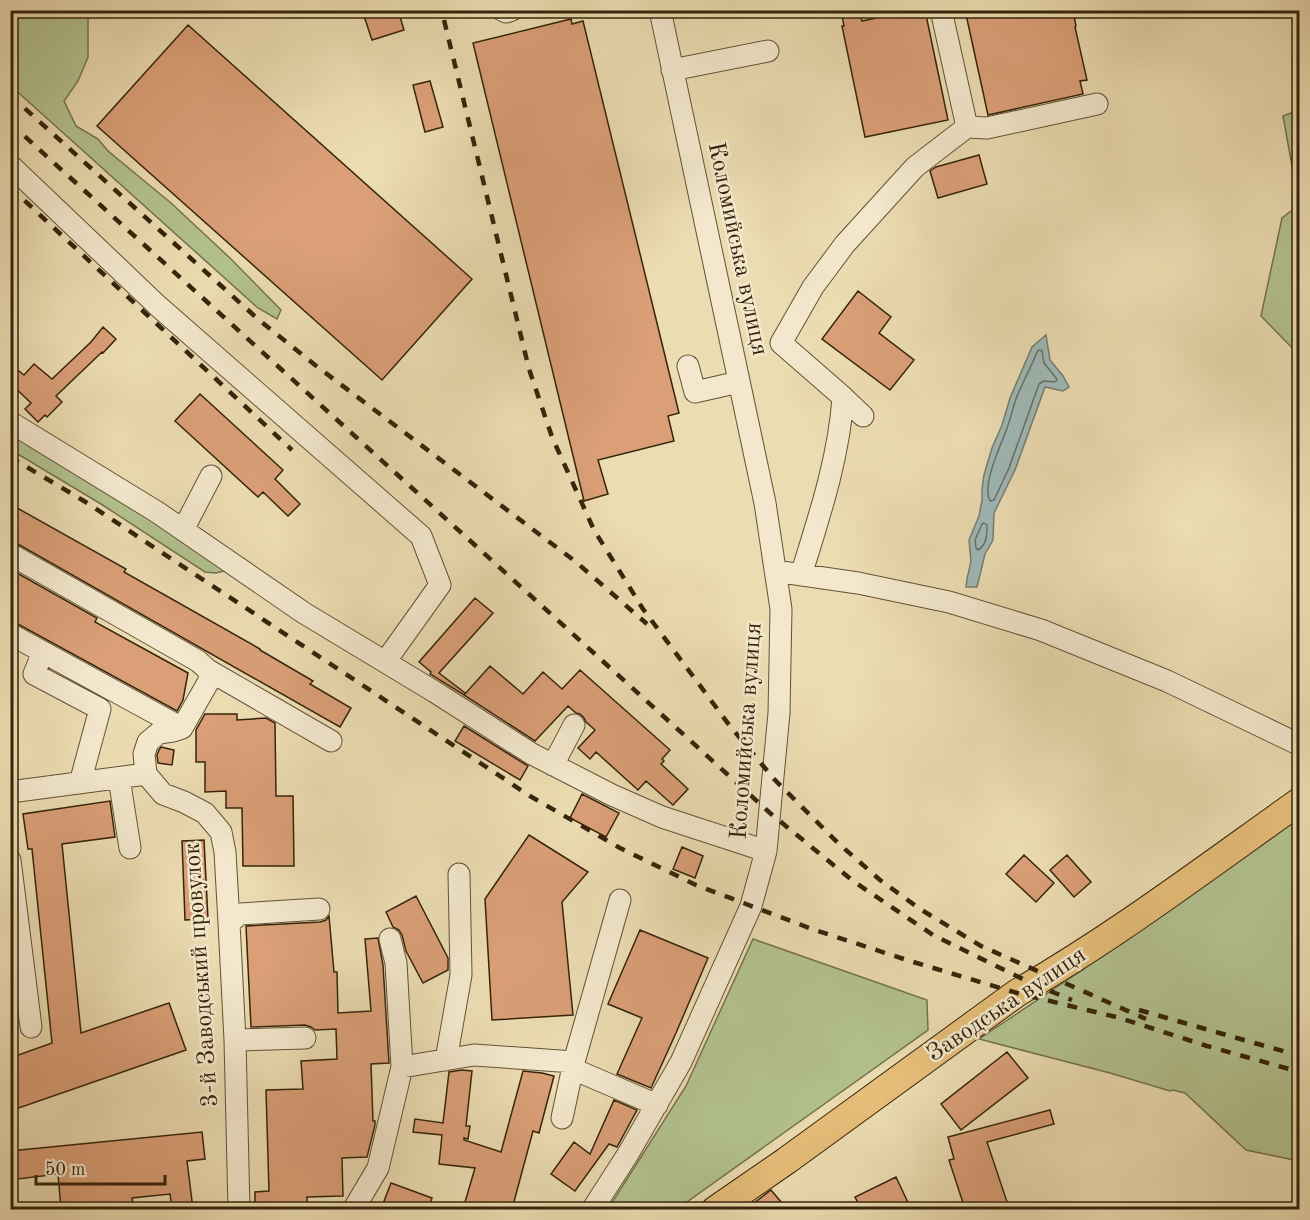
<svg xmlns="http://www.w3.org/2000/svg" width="1310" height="1220" viewBox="0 0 1310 1220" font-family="'Old Standard TT',serif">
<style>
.green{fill:#b3c290;stroke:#74734e;stroke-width:1.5}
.water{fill:#9eb9b8;stroke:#747d73;stroke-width:1.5}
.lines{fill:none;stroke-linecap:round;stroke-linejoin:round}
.shore{stroke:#6a6e62;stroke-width:1.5}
.building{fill:#da9f77;stroke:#35240b;stroke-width:1.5}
.minor-casing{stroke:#635235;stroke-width:23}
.major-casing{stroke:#35240b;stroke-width:29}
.minor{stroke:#f3e8cd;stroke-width:21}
.major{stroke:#e6be79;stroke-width:27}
.rail{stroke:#35240b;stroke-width:4.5;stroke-dasharray:10 10;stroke-linecap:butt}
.labels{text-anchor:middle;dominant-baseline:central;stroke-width:5;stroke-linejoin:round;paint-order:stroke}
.street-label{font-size:24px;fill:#35240b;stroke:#f3e8cd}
</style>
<rect width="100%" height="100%" fill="#ecdcb2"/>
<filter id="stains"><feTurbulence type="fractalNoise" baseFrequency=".00333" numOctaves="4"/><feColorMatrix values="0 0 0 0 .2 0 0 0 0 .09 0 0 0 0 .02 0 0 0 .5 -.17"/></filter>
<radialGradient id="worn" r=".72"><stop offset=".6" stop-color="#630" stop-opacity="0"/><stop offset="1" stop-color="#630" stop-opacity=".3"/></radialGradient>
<path class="green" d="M 11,10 L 74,11 L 88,14 L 88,57 L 78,81 L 64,101 L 76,126 L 98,139 L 108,151 L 171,203 L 231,259 L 281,310 L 277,319 L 258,308 L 11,86 Z
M 1299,110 L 1299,355 L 1261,316 L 1282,218 L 1299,205 L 1283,116 Z
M 11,430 L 221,565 L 224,571 L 216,573 L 205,572 L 101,504 L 11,450 Z
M 1299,813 L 1299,1161 L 1246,1150 L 1185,1093 L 1173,1090 L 1170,1091 L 1110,1073 L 979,1039 L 1133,936 L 1147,921 Z
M 753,939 L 927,1000 L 928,1030 L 677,1209 L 608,1209 L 686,1086 Z"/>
<path class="water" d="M 1046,335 L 1050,360 L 1063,376 L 1069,387 L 1063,391 L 1045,387 L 1015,470 L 994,513 L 993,540 L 985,554 L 977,587 L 966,587 L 967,579 L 971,561 L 969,540 L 979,516 L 982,500 L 982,489 L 984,475 L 992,448 L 1002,425 L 1010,398 L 1032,347 Z"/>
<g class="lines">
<path class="shore" d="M 1039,350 L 1042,351 L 1044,363 L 1056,378 L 1057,380 L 1054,382 L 1044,381 L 1039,384 L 1009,468 L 994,500 L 990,501 C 981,484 1002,444 1008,425 C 1011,417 1013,407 1016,399 C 1022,383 1031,368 1037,352 Z
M 984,523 L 987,525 C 987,534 987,545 978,550 L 976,548 L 975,540 L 982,524 Z"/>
</g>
<path class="building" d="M 362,10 L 398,10 L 404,30 L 372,40 Z
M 841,10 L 859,10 L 862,21 L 912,10 L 925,10 L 948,120 L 865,137 L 842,26 L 844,26 Z
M 965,10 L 1073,10 L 1076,26 L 1075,27 L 1087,80 L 1080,81 L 1083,94 L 988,115 Z
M 571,19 L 572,24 L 583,21 L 679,413 L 668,416 L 674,441 L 598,460 L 608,494 L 584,501 L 473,43 Z
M 188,25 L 472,279 L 382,380 L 97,126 Z
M 430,81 L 443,127 L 425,132 L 413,85 Z
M 979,155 L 987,184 L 938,198 L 930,171 L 936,167 Z
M 858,291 L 891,317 L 879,333 L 914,360 L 890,390 L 822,339 Z
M 103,327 L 116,339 L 103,353 L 102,352 L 56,396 L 62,402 L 47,417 L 45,415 L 38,422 L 25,409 L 31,403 L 10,383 L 10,364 L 24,375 L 34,364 L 52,379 L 91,342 Z
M 200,394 L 283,470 L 275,479 L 300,504 L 288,516 L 263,492 L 258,497 L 175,421 Z
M 10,504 L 126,569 L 124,572 L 260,649 L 260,650 L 313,681 L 310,684 L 351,708 L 340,727 L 16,543 L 10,541 Z
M 10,569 L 97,618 L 95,622 L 188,673 L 183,700 L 177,711 L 16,623 L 10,621 Z
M 475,598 L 493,613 L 439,673 L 465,693 L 464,695 L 430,674 L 431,672 L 419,662 Z
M 490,666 L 523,694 L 543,672 L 562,689 L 580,670 L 670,750 L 662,759 L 664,761 L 661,764 L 688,789 L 673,805 L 646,781 L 638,790 L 596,752 L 590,759 L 578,748 L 595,730 L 586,722 L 584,718 L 580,714 L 576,713 L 568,706 L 535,741 L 464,695 Z
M 205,714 L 237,714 L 237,720 L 266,718 L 275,723 L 276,796 L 293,796 L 294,866 L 243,866 L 242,808 L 226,808 L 226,791 L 205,792 L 205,762 L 196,762 L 196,730 Z
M 464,726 L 528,766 L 520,780 L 455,741 Z
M 161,747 L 174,750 L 172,765 L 158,763 L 157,755 L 159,750 Z
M 582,794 L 619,813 L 606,837 L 570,818 Z
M 110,801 L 115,837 L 62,844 L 81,1033 L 169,1003 L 186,1050 L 10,1111 L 10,1058 L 52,1043 L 32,849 L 28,849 L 23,814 Z
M 529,835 L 588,872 L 562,902 L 573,1015 L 492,1020 L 485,899 Z
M 204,840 L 208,919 L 185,920 L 182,841 Z
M 682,847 L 703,856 L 695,878 L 673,869 Z
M 1024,855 L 1054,883 L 1036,902 L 1006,874 Z
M 1067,855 L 1091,882 L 1074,897 L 1050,870 Z
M 416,896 L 448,958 L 448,970 L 423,983 L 406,951 L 402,935 L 399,930 L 393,927 L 386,912 Z
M 329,916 L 334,972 L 337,972 L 338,1013 L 371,1011 L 365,939 L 378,938 L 383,965 L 389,1063 L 371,1064 L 373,1121 L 375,1121 L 375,1125 L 367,1157 L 342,1158 L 343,1196 L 307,1197 L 307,1209 L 255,1209 L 255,1192 L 269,1191 L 266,1090 L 303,1089 L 301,1061 L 337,1059 L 336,1029 L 315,1030 L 311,1027 L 305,1025 L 251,1027 L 246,926 L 320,922 L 326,920 Z
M 640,930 L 708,958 L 676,1033 L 651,1088 L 617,1074 L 642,1018 L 608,1004 Z
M 1007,1052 L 1028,1078 L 961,1130 L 941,1104 Z
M 462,1070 L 472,1071 L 466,1126 L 470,1126 L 468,1139 L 464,1138 L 464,1140 L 501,1152 L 523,1071 L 542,1073 L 554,1076 L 539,1133 L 533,1131 L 512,1209 L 463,1209 L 475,1168 L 439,1164 L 442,1135 L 413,1132 L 415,1119 L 443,1123 L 449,1072 Z
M 614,1100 L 637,1110 L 617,1147 L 609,1144 L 575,1191 L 551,1174 L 574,1142 L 590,1154 Z
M 1050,1110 L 1054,1124 L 987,1142 L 1006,1199 L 1011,1209 L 965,1209 L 949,1160 L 954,1159 L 948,1137 Z
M 202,1132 L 205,1159 L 187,1161 L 193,1209 L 172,1209 L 170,1194 L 132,1198 L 134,1209 L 61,1209 L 58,1174 L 10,1180 L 10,1151 Z
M 896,1177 L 911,1209 L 861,1209 L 855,1197 Z
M 391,1183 L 432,1198 L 428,1209 L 381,1209 Z
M 771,1190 L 781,1202 L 772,1209 L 746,1209 Z"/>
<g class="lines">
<g class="minor-casing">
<path id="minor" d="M 502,10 L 506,12 L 512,10
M 941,10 L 967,127 L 987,128 L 1097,104
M 672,70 L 768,51
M 10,165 L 158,306 L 421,536 L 440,585 L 385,662
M 688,366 L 695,392 L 739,382
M 843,397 L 863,416
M 10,422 L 157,512 L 304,613 L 435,692 L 532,754 L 612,795 L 662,817 L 766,851
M 183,530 L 211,476
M 10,554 L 198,661 L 208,670 L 210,679 L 182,728
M 775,571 L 858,583 L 949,602 L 1041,630 L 1167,681 L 1300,745
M 801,575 C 819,517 839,458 843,397 L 781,343 L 813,287 L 845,244 L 915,167 L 967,127
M 10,634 L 182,728
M 43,652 L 34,674 L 100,709 L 80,783
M 208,670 L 331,741
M 182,728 L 173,731 L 159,733 L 148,742 L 144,754 L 146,774 L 163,794 L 184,802 L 205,813 L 221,832 L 225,852 L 229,923 L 235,1040 L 239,1210
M 553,765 L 574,725
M 119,778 L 130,848
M 10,792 L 146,774
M 10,860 L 31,1027
M 229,923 L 240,914 L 319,909
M 235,1040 L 305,1038
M 446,1060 L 461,975 L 459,874
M 402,1067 L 474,1055 L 574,1062
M 573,1069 L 657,1105
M 562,1118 L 574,1062 L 620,900
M 353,1210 L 378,1168 L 402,1067 L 396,963 L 390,939
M 592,1210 L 628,1154 L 681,1062 L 751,906 L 766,851 L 779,713 L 781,609 L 765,503 L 660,10"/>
</g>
<g class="major-casing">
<path id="major" d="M 715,1210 L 786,1161 L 1017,993 C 1116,936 1207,867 1300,801"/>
</g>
<use href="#minor" class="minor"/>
<use href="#major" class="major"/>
<path class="rail" d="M 444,20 L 529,369 L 552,437 L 594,530 L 643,609 L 730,726 L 774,779 L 838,843 L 880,880 L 920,909 L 981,946 L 1146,1019
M 10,95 L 259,320 L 315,365 L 576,562 L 647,624
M 10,123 L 770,813 L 853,881 L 933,935 L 1033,984 L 1072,1000
M 10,187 L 292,450
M 10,457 L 84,501 L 530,796 L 620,848 L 696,885 L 812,929 L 910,961 L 1017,993 L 1120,1018 L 1207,1046 L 1300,1072
M 1139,1010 L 1300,1056"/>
</g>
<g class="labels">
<g class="street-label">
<text transform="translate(737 249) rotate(78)">Коломийська вулиця</text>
<text transform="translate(747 731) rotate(-86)">Коломийська вулиця</text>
<text transform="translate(202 975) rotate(-94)">3-й Заводський провулок</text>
<text transform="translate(1007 1005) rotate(-34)">Заводська вулиця</text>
</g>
</g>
<rect width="1310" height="1220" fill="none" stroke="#ecdcb2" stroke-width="36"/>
<rect x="12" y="12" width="1286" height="1196" fill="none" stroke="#35240b" stroke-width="3"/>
<rect x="18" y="18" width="1274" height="1184" fill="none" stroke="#35240b" stroke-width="1.5"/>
<path d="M36 1175v9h129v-9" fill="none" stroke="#35240b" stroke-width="3"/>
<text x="45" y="1175" font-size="18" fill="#35240b" stroke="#f3e8cd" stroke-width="4.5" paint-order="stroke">50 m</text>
<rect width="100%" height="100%" filter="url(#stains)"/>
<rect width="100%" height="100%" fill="url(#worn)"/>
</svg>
